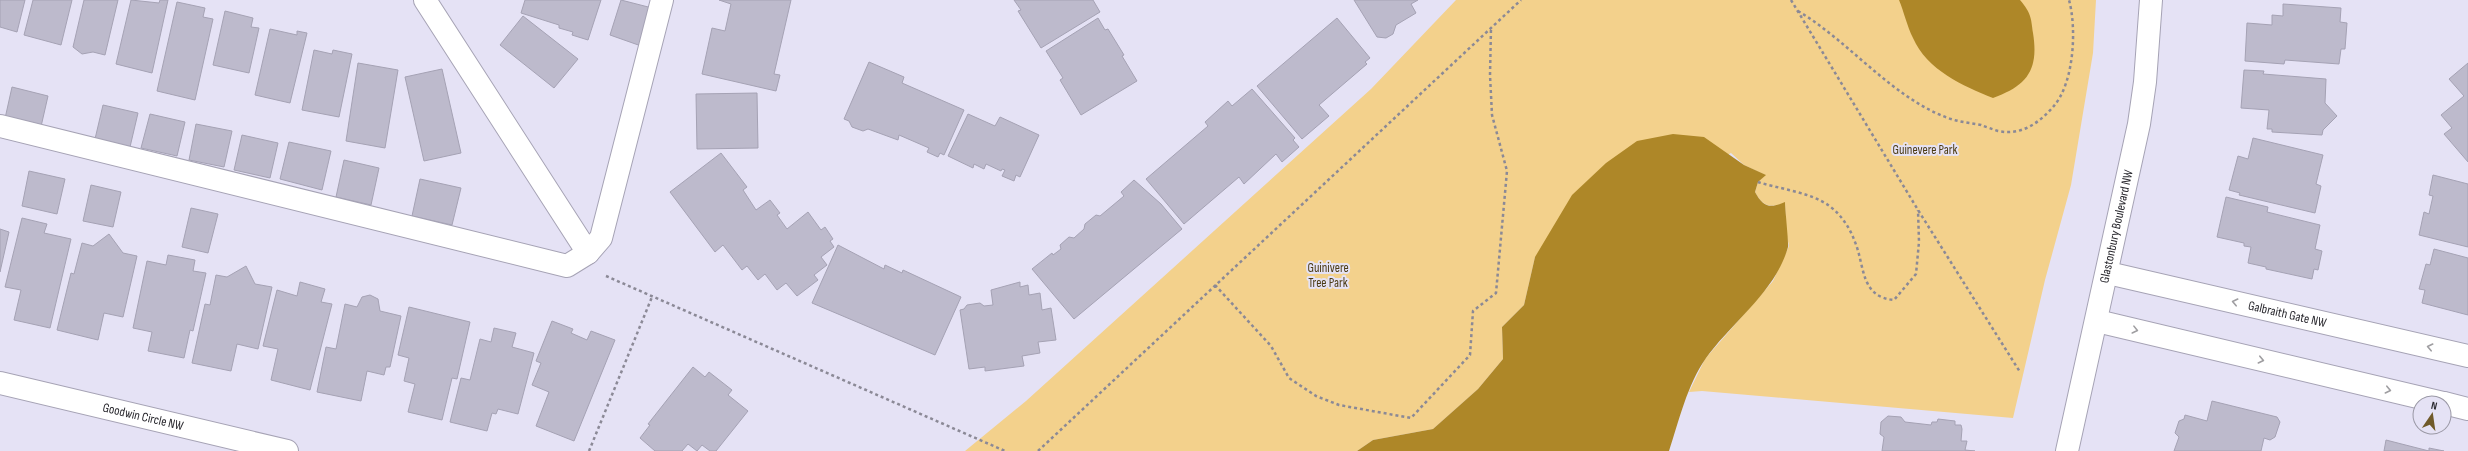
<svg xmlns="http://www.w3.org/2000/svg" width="2468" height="451" viewBox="0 0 2468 451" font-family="'Sofia Sans Condensed',sans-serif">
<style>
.green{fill:#f3d18c}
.water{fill:#ae8728}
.building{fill:#bdbacc;stroke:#a5a2b4}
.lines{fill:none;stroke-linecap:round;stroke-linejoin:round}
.minor-casing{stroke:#a6a3b5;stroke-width:24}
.path{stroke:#8b8996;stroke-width:2.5;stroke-dasharray:3 3;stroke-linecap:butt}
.minor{stroke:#fff;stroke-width:22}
.oneway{stroke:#9f9ea1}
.labels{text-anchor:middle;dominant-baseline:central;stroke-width:4;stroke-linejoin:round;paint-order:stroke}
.park-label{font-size:13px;fill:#4a3a13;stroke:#e5e2f5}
.street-label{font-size:13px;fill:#29282e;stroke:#e5e2f5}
</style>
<rect width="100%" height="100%" fill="#e5e2f5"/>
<path class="green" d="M 1456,0 L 2096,0 L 2093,53 L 2071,185 L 2045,280 L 2013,418 L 1702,391 L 1689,392 L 1705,359 L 1773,281 L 1789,246 L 1786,232 L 1785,203 C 1770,208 1763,207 1755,192 L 1758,182 L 1765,175 L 1744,165 L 1731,153 L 1535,257 L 1524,305 L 1502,327 L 1503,359 L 1478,389 L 1433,429 L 1373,440 L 1357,451 L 965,451 L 1026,401 L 1371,89 Z"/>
<path class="water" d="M 1899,0 L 2020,0 C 2031,13 2031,17 2033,33 C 2039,70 2027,86 1993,98 C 1963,86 1927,70 1913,38 C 1907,26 1904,12 1899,0 Z
M 1673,134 L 1704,137 L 1744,165 L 1766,175 L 1758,182 L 1755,192 C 1763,207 1770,209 1785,202 C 1785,209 1789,245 1788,247 C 1776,291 1732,322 1706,358 C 1687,385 1679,421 1669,451 L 1357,451 L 1373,440 L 1433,429 L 1478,389 L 1503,359 L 1502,327 L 1524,305 L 1535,257 L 1572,195 L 1606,163 L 1637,141 Z"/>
<path class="building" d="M 0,0 L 25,0 L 17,32 L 0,27 Z
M 33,0 L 72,0 L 61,45 L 24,35 Z
M 84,0 L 118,0 L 105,55 L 93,52 L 82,54 L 73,47 Z
M 131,0 L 159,3 L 160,0 L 168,0 L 152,73 L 116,64 Z
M 525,0 L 601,0 L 588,40 L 572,35 L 573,32 L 559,28 L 559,25 L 521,13 Z
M 621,0 L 656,9 L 644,47 L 610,35 Z
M 719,0 L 791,0 L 774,74 L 780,75 L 776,91 L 702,74 L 712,28 L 725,31 L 731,4 Z
M 1014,0 L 1093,0 L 1100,12 L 1041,48 L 1018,11 L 1021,10 Z
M 1354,0 L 1418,0 L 1411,4 L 1416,13 L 1396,25 L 1393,34 L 1386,38 L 1377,37 Z
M 177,2 L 205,8 L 203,17 L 213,19 L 195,100 L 157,91 Z
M 2283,4 L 2341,8 L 2340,22 L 2347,23 L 2345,49 L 2341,49 L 2339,64 L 2285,60 L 2284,64 L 2245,61 L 2247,23 L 2272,25 L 2272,15 L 2283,16 Z
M 225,11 L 253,18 L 251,27 L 259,28 L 249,73 L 213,65 Z
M 523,16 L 578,59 L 554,88 L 500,45 Z
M 1098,18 L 1105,30 L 1108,29 L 1124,55 L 1122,56 L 1137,81 L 1081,115 L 1060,80 L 1063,78 L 1046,51 Z
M 1337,18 L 1370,58 L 1365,62 L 1367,64 L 1319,105 L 1329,116 L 1302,139 L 1257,86 Z
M 270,29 L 297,35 L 297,31 L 307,33 L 290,103 L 255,95 Z
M 314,50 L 332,54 L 333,50 L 352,54 L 339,117 L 302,110 Z
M 869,62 L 904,77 L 902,83 L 964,110 L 944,155 L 940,153 L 938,157 L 927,152 L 929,148 L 899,135 L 898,140 L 868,129 L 863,131 L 852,127 L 849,121 L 844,119 Z
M 358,63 L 398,70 L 385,148 L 346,141 Z
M 2468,63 L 2468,162 L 2444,134 L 2452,128 L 2441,115 L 2464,96 L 2449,79 Z
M 442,69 L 461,153 L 424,161 L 405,77 Z
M 2244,70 L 2264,71 L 2263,74 L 2326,79 L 2325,103 L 2337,116 L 2323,130 L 2322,135 L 2272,132 L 2272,129 L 2267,129 L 2269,110 L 2241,108 Z
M 12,87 L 48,96 L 40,131 L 4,123 Z
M 1252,89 L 1295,138 L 1293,140 L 1299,147 L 1282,162 L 1276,154 L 1244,184 L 1239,177 L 1184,224 L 1146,179 L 1208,126 L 1205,122 L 1228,101 L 1232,106 Z
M 757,93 L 758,148 L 697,149 L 696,94 Z
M 103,105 L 138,113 L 130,147 L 95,139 Z
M 150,114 L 185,122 L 177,156 L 141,148 Z
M 968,114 L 995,126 L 1000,117 L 1039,135 L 1020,177 L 1016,175 L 1014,181 L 1002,176 L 1005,170 L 1002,169 L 1001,171 L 986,164 L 984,169 L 974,164 L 973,168 L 948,156 Z
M 196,124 L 232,131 L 224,167 L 189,160 Z
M 242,135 L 278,143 L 270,178 L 234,170 Z
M 2253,138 L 2323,155 L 2316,184 L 2321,186 L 2315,213 L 2239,195 L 2240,193 L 2229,190 L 2238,156 L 2248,159 Z
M 289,142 L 331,151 L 322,190 L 280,179 Z
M 721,153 L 747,187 L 743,190 L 756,210 L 770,200 L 780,213 L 777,215 L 787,229 L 808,212 L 821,230 L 825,227 L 833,239 L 830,241 L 834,247 L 821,257 L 827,265 L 814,275 L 818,280 L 797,296 L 786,283 L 777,290 L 765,274 L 758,280 L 747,266 L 742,270 L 723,245 L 715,252 L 670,192 Z
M 344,160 L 379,168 L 371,205 L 336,197 Z
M 29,171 L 65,179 L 57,214 L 22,206 Z
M 2433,175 L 2468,184 L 2468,247 L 2419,235 L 2424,212 L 2429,214 L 2433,196 L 2429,195 Z
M 420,179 L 461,188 L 452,225 L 412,216 Z
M 1134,180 L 1161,204 L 1182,229 L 1074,319 L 1032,269 L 1052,253 L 1053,255 L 1061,249 L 1060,245 L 1069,237 L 1074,238 L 1084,229 L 1085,224 L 1096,215 L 1100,216 L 1124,196 L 1121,192 Z
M 91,185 L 121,192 L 113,227 L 83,221 Z
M 2226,197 L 2268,207 L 2267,212 L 2320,225 L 2315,249 L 2322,251 L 2318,270 L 2314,269 L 2312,279 L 2266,269 L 2266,267 L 2248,263 L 2251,247 L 2244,246 L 2244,243 L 2217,237 Z
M 191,208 L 218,214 L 208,253 L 182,247 Z
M 22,218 L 47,224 L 44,233 L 71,239 L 50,328 L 14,320 L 21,290 L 5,287 Z
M 0,229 L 9,232 L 0,272 Z
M 109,234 L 123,253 L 137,256 L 123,317 L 104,313 L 98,340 L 57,330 L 71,273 L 74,274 L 82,243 L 93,246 Z
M 838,245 L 884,269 L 885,265 L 902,273 L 903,270 L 961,297 L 935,355 L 812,303 Z
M 2434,249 L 2468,258 L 2468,315 L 2422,303 L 2425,290 L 2419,289 L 2426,264 L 2430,265 Z
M 168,255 L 195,260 L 193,271 L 206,273 L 193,331 L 190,330 L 184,358 L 148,351 L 152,332 L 133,328 L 147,261 L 166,265 Z
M 246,266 L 255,284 L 272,287 L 258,349 L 237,344 L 231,371 L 192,363 L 205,304 L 210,305 L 216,275 L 227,277 Z
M 300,282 L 325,289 L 321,302 L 332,304 L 310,390 L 271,380 L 278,349 L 263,346 L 277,290 L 297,296 Z
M 1020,282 L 1020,287 L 1028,285 L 1029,295 L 1040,293 L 1042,310 L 1051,308 L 1056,340 L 1038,342 L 1040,353 L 1022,356 L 1024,366 L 985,371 L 985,367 L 969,369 L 960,310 L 964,309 L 967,305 L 980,303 L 984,306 L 993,305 L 991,290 Z
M 370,295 L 378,299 L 380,311 L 401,316 L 390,367 L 386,367 L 384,375 L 367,371 L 361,401 L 317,392 L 326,347 L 336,349 L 345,304 L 357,307 L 362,297 Z
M 409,307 L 470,322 L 457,379 L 452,378 L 442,420 L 408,412 L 415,384 L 404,381 L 409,358 L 398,355 Z
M 552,321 L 573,329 L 571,333 L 587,340 L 591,331 L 615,340 L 574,441 L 536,426 L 549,392 L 532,385 L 541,363 L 536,361 Z
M 494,328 L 516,333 L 512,347 L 534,353 L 518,414 L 498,409 L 496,414 L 492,413 L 487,431 L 450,422 L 461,378 L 470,380 L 480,339 L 491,342 Z
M 693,367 L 705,377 L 709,372 L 732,390 L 728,395 L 748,411 L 716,451 L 710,451 L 702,445 L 697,451 L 688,444 L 682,451 L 655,451 L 640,438 L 650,425 L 648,424 Z
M 2212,401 L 2277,417 L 2280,422 L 2275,437 L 2270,440 L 2264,438 L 2261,451 L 2174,451 L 2179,437 L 2175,433 L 2179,421 L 2184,419 L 2185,415 L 2207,421 Z
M 1888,416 L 1901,417 L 1905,422 L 1931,425 L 1932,422 L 1937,422 L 1938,419 L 1955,421 L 1955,425 L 1961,425 L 1962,429 L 1961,441 L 1967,441 L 1965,450 L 1975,451 L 1882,451 L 1884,437 L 1880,434 L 1881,422 Z
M 2386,440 L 2429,451 L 2429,448 L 2444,451 L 2384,451 Z"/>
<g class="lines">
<g class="minor-casing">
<g id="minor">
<path d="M 425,0 L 588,253"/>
<path d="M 0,126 L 567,266 L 588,253 L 601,238 L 662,0"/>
<path id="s1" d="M 2108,273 L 2468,356"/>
<path d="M 2097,321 L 2443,403"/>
<path id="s2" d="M 0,383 L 287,451"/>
<path d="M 2444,403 L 2468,409"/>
<path id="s3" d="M 2067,451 L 2139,124 L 2145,82 L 2151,0"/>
</g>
</g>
<path class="path" d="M 1791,0 L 1918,210 L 2020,372
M 1798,11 C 1850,42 1891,97 1948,118 C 1959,122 1970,123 1981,125 C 1986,127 1992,129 1998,131 C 2021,136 2039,123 2053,107 C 2074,84 2077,29 2069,0
M 1758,182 C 1780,189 1809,192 1828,205 C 1841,214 1850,228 1855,242 C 1865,266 1860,297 1894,300 L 1916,274 L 1919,242 L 1918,210
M 606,276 L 1005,451
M 1215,285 L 1271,346 L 1289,378 L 1316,396 L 1339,405 L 1411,418 L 1470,355 L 1473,311 L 1496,293 L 1507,171 L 1492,115 L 1490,75 L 1491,28
M 589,451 L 652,297
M 1038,451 L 1521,0"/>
<use href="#minor" class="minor"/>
</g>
<defs><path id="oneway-chevron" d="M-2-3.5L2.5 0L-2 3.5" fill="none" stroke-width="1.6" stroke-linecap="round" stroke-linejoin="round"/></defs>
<g class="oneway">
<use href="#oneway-chevron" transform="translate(2235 302) rotate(-167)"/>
<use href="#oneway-chevron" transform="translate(2135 330) rotate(14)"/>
<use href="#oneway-chevron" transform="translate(2430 347) rotate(-167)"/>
<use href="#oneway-chevron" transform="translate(2261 360) rotate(13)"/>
<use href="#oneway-chevron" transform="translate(2388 390) rotate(13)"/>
</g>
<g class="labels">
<g class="park-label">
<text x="1925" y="150">Guinevere Park</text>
<text x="1328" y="268">Guinivere<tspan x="1328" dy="15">Tree Park</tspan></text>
</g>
<g class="street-label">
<text stroke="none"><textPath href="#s3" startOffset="230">Glastonbury Boulevard NW</textPath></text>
<text stroke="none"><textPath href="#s1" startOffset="184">Galbraith Gate NW</textPath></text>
<text stroke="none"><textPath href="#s2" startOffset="147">Goodwin Circle NW</textPath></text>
</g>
</g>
<g transform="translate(2432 415) rotate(13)"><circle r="19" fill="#e5e2f5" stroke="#9a98a5"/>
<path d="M0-3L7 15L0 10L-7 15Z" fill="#705a2a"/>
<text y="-6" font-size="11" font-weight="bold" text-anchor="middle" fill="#29282e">N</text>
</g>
</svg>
